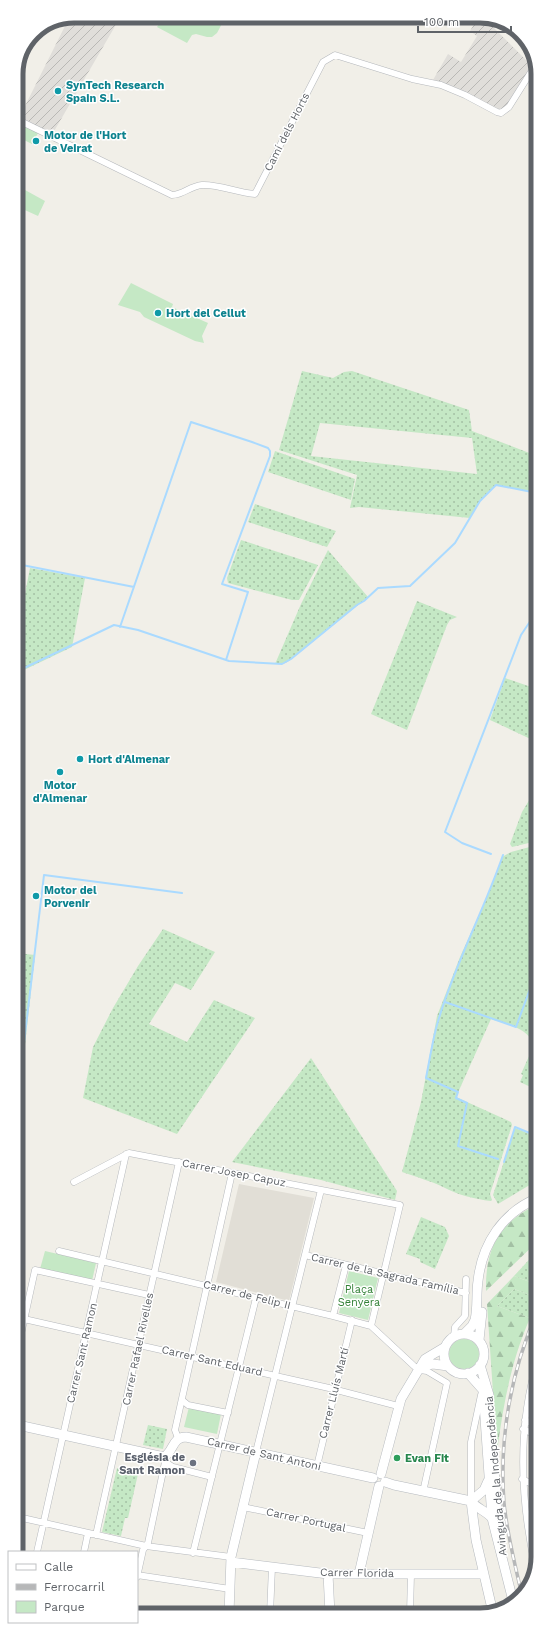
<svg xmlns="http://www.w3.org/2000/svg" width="554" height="1631" viewBox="0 0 554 1631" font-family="'Work Sans',sans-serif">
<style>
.industrial{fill:url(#industrial-furrows)}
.education{fill:#e1ded6}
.grass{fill:url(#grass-dots);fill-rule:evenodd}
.forest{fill:url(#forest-firs)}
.green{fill:#c5e8c5}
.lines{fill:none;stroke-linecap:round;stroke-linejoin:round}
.stream{stroke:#aadaff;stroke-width:2}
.street-casing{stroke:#b5b8bc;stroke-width:7}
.secondary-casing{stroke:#b6babf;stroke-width:10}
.street{stroke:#fff;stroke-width:6}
.secondary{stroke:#fff;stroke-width:9}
.rail-casing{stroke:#b6b7b8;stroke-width:3.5}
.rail{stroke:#fff;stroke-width:2;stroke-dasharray:6;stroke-linecap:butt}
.culture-dot{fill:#0f9aa8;stroke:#fff;stroke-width:1.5}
.leisure-dot{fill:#2e9e5b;stroke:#fff;stroke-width:1.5}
.worship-dot{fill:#6b7280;stroke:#fff;stroke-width:1.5}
.labels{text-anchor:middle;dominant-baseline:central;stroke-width:3;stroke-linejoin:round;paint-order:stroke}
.culture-label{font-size:11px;font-weight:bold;fill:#0d838f;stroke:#fff;text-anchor:start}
.street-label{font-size:11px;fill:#5f6368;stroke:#fff}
.park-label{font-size:11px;fill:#348238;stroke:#fff}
.worship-label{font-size:11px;font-weight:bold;fill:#5b616d;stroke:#fff;text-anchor:end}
.leisure-label{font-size:11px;font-weight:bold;fill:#27864d;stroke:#fff;text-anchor:start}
.rim{fill:none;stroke:#5f6368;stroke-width:5}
</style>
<defs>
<pattern id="industrial-furrows" width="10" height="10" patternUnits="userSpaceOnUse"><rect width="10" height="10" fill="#e0deda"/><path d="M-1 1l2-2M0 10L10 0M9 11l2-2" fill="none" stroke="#b9b8b5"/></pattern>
<pattern id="grass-dots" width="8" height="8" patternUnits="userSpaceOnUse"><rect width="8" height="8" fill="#c5e8c5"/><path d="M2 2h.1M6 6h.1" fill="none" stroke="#a3c0a4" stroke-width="1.8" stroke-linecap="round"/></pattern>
<pattern id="forest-firs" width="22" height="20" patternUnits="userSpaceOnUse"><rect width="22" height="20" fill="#c5e8c5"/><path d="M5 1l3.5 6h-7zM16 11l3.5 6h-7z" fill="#a3c0a4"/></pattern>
</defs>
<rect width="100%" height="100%" fill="#f1efe8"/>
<path class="industrial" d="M 74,16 L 121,16 L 53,133 L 19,118 L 69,18 Z
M 479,16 L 482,16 L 532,66 L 506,109 L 502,110 L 490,106 L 455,87 L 433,80 L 448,54 L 461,62 L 477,36 L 470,31 Z"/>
<path class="education" d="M 239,1184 L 314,1198 L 289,1301 L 216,1282 Z"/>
<path class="grass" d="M 302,371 L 333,378 L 344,372 L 352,371 L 469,410 L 472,431 L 537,456 L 537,493 L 496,485 L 481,500 L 470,518 L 359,507 L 350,508 L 357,475 L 279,450 ZM 320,423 L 472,438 L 477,474 L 311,456 Z
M 275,451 L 355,479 L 351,500 L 268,472 Z
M 255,504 L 336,531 L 327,547 L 248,522 Z
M 241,540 L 318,565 L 299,600 L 292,600 L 228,583 L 227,578 Z
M 328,550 L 368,597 L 289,661 L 283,664 L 275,664 L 301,604 Z
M 30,568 L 85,578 L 72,647 L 24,670 L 17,669 L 17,635 Z
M 417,601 L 457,617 L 450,620 L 447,625 L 407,730 L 371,714 Z
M 505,678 L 537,689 L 537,742 L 490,720 Z
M 537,787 L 537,841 L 512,847 L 510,844 L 522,812 Z
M 537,845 L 537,1090 L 520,1082 L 523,1075 L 521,1074 L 534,1045 C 528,1028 506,1024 491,1019 L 456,1097 L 511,1122 L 512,1125 L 490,1194 L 492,1200 L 491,1201 C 474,1199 458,1195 443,1187 C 431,1181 416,1177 402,1172 L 421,1102 L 437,1016 L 460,957 L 491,888 L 502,857 L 511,852 Z
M 163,929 L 215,952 L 191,990 L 175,983 L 149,1024 L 187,1042 L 214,1000 L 255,1018 L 177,1134 L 83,1098 L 93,1047 L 113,1008 L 138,966 Z
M 17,953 L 35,955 L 17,1117 Z
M 311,1058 L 397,1191 L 395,1200 L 321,1180 L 232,1162 Z
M 515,1128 L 537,1137 L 538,1180 L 498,1204 L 493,1195 Z
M 421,1217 L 445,1227 L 449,1236 L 435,1269 L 420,1262 L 420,1259 L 406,1254 Z
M 538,1250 L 538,1285 L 514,1276 Z
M 514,1289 L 538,1298 L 530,1318 L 497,1306 Z
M 148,1425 L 167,1429 L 163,1449 L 143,1445 Z
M 117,1468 L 138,1474 L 128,1518 L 125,1518 L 121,1536 L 102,1532 Z"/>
<path class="forest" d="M 538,1204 L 538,1241 L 486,1291 C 485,1248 499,1223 538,1204 Z
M 514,1276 L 538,1285 L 538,1298 L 514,1289 L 497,1306 L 530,1318 C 511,1361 503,1406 497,1452 L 487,1304 Z"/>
<path class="green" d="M 164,16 L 226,16 L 217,33 L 212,37 L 207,37 L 196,34 L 192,35 L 187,43 L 157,27 Z
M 17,122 L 38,133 L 32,144 L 16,136 Z
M 16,185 L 45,201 L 38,216 L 16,206 Z
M 131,283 L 173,304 L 172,307 L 208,323 L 202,336 L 204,343 L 195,341 L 144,317 L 140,312 L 118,305 Z
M 45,1251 L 96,1263 L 92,1281 L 40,1269 Z
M 349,1271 L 378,1278 L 368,1320 L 339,1313 Z
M449 1354a15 15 0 1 1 30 0a15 15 0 1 1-30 0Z
M 189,1407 L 221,1414 L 217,1434 L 184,1427 Z"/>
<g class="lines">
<path class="stream" d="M 17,564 L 134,587
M 120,627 L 191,422 L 252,442 L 268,448 L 270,451 L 270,456 L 222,584 L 248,592 L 226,660
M 17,668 L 22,669 L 114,625 L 138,630 L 229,661 L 282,664 L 291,659 L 357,605 L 364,601 L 378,588 L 410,586 L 455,543 L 480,501 L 496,485 L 537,493
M 491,854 L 462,843 L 445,832 L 521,635 L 537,611
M 445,1002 L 516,1027 L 537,970
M 17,1101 L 44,875 L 182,893
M 498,1159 L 458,1146 L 467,1103 L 456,1098 L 458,1092 L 426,1078 C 430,1058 433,1037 439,1018 C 456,962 484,910 503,855
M 504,1162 L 515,1127 L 537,1136"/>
<g class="street-casing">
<path id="street" d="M 16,119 L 172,195 C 183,195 190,186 202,185 C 219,184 237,193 255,194 L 323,62 L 335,55 L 412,79 L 441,85 L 465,95 L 497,112 L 501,113 L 509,107 L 536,64
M 74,1182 L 129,1153 L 400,1205 L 371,1326
M 59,1251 L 333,1316 L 371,1326 L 414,1366 L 420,1370 L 427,1371 L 447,1383 L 423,1492
M 305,1255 L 466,1293
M 333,1316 L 346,1265
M 24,1319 L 329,1388 L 398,1406
M 454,1336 L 455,1327 L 465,1316 L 466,1279
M 18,1348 L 35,1270 L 149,1295
M 182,1400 L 188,1405 L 228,1413
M 525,1420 L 538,1427
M 523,1429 L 538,1436
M 178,1438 L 175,1430 L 232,1173
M 256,1452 L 321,1190
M 165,1462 L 173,1467 L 212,1477
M 317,1466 L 352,1320
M 522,1479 L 538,1487
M 471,1501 L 471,1442 L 481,1395
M 243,1507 L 368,1533
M 18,1517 L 146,1546 L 231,1557
M 96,1535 L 179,1162
M 37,1552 L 126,1154
M 84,1552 L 88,1533
M 193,1553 L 256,1298
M 535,1566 C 520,1497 517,1427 538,1359
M 137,1575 L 230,1589
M 137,1577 L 143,1550 L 148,1543 L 165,1462 L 164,1457
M 410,1613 L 411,1574
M 270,1614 L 272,1567"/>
</g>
<g class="secondary-casing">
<path id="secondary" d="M 464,1334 L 472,1326 L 475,1320 C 478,1307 476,1294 478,1281 C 482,1244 503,1212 538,1198
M444 1354a20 20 0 1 1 40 0a20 20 0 1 1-40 0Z
M 479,1340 L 482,1312
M 480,1365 L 489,1395
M 421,1367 L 433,1364 L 448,1366
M 468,1373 L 483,1390 L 492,1518 L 513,1601
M 18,1425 L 164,1457 C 174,1451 172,1437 186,1437 L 373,1478
M 492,1443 L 497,1508
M 381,1474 L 401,1399 L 425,1359 L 445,1347
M 385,1482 L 394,1485 L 471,1501
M 471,1501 L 476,1540 L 493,1613
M 471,1501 L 484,1490 L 488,1481
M 471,1501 C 476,1508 486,1511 492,1518
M 231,1562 L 328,1574 L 484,1574
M 328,1574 L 330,1614
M 359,1574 L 379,1486
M 229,1614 L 231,1557 L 256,1452"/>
</g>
<use href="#street" class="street"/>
<use href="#secondary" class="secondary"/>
<g class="rail-casing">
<path id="rail" d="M 522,1595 C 515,1565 507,1534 504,1503 C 499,1437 511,1370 538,1310"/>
</g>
<use href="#rail" class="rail"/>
</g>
<g class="culture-dot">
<circle cx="58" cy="91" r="4"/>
<circle cx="36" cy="141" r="4"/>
<circle cx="158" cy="313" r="4"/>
<circle cx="80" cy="759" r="4"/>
<circle cx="60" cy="772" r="4"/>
<circle cx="36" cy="896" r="4"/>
</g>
<circle class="leisure-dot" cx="397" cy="1458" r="4"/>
<circle class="worship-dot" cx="193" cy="1463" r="4"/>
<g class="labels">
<g class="culture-label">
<text x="66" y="85">SynTech Research<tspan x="66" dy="13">Spain S.L.</tspan></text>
<text x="44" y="135">Motor de l'Hort<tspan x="44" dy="13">de Veirat</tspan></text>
<text x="166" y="313">Hort del Cellut</text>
<text x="88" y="759">Hort d'Almenar</text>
<text x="60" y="785" text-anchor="middle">Motor<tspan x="60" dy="13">d'Almenar</tspan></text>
<text x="44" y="890">Motor del<tspan x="44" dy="13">Porvenir</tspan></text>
</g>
<g class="street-label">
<text transform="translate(287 132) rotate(-63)">Camí dels Horts</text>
<text transform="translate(234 1173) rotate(11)">Carrer Josep Capuz</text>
<text transform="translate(385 1274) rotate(13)">Carrer de la Sagrada Família</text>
<text transform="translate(247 1295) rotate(14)">Carrer de Felip II</text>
<text transform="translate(138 1349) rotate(-78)">Carrer Rafael Rivelles</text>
<text transform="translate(82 1353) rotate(-77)">Carrer Sant Ramon</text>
<text transform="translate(212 1361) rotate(13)">Carrer Sant Eduard</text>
<text transform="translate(334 1393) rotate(-76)">Carrer Lluís Martí</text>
<text transform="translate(264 1454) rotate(13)">Carrer de Sant Antoni</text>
<text transform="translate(496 1476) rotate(-95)">Avinguda de la Independència</text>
<text transform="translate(306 1520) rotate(12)">Carrer Portugal</text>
<text transform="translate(357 1573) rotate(1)">Carrer Florida</text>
</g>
<g class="park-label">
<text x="359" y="1289">Plaça<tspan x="359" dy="13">Senyera</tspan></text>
</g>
<g class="worship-label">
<text x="185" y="1457">Església de<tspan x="185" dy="13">Sant Ramon</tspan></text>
</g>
<g class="leisure-label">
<text x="405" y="1458">Evan Fit</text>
</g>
</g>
<path d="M0 0H554V1631H0ZM74 23H480A51 51 0 0 1 531 74V1557A51 51 0 0 1 480 1608H74A51 51 0 0 1 23 1557V74A51 51 0 0 1 74 23Z" fill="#fff" fill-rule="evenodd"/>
<path class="rim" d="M74 23H480A51 51 0 0 1 531 74V1557A51 51 0 0 1 480 1608H74A51 51 0 0 1 23 1557V74A51 51 0 0 1 74 23Z"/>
<rect x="8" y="1551" width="130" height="72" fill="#ffffff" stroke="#bfc1c3"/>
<rect x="16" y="1564" width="20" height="6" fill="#ffffff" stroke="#bfc1c3"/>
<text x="44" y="1571" font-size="12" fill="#5f6368">Calle</text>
<rect x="16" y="1584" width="20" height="6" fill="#b6b7b8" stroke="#bfc1c3"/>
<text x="44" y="1591" font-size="12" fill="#5f6368">Ferrocarril</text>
<rect x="16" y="1601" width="20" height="12" fill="#c5e8c5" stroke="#bfc1c3"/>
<text x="44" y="1611" font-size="12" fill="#5f6368">Parque</text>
<path d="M418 26v6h93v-6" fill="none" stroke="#5f6368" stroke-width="2"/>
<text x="424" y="26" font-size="12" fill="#5f6368" stroke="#ffffff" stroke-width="3" paint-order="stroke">100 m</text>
</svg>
